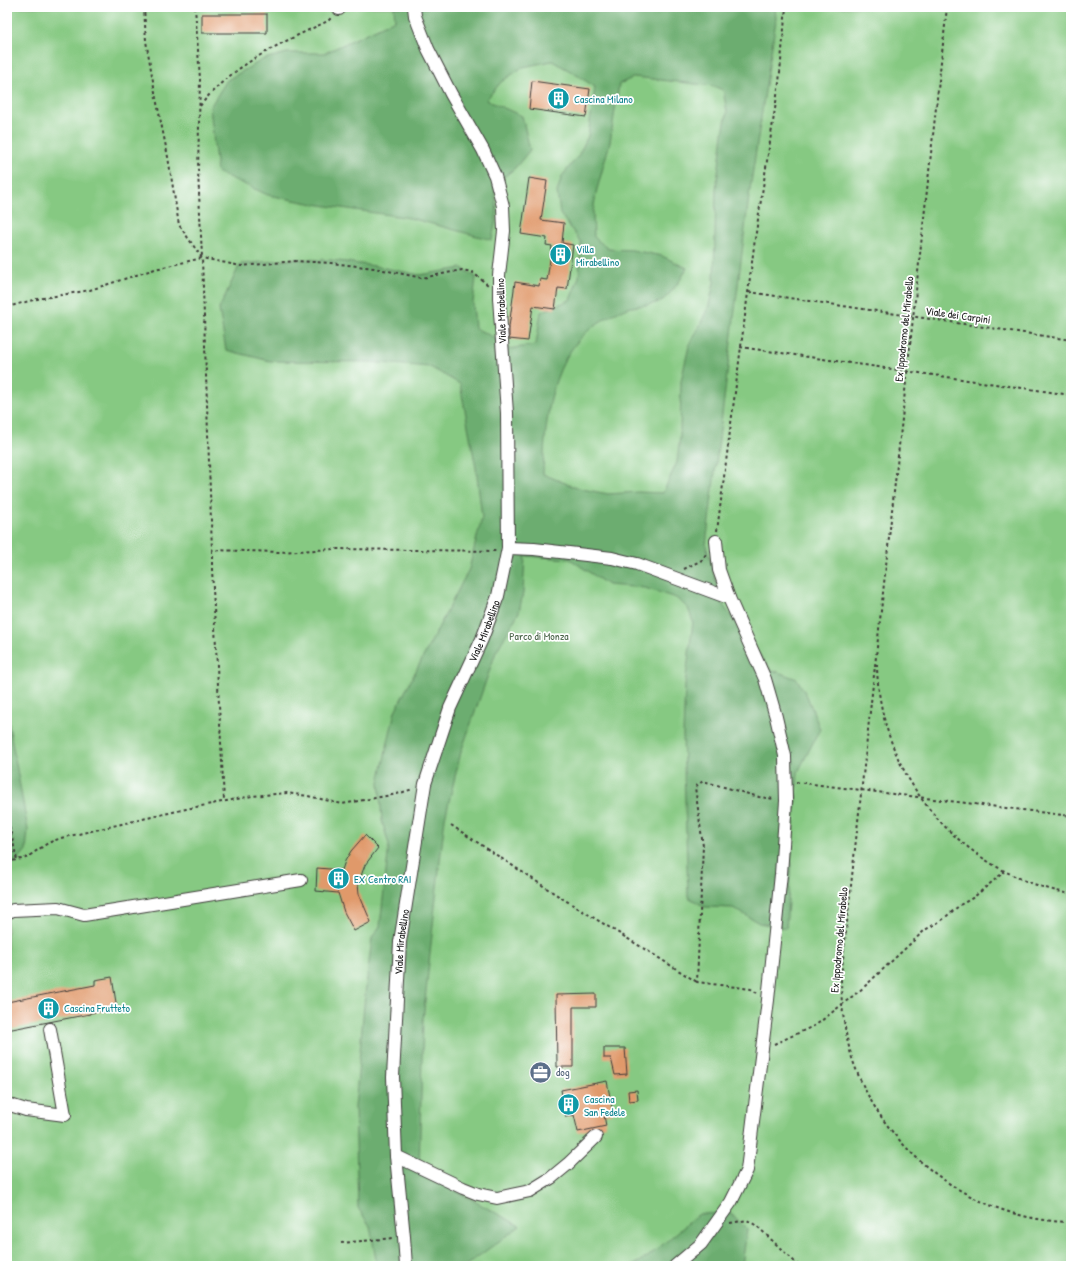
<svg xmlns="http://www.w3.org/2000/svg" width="1078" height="1273" viewBox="0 0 1078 1273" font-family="'Patrick Hand',sans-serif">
<rect width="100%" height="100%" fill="#fff"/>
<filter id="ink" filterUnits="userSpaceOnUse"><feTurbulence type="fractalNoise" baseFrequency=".025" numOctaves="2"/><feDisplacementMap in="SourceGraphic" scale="8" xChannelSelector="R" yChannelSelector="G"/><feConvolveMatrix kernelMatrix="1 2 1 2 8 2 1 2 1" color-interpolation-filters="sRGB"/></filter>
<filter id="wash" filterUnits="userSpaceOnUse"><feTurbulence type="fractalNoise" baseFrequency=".012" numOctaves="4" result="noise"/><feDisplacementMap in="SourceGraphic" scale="16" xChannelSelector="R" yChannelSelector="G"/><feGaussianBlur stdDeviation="0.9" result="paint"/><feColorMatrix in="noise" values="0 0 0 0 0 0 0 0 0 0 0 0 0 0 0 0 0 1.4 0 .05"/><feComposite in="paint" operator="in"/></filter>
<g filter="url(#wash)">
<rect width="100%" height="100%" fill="#f9ecdc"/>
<path fill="#86c982" stroke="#51724f" d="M7,7H1071V1266H7Z"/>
<path fill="#6cad70" stroke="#446446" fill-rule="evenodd" d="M394,7H775L776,20L749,196L706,545L722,604L770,669L797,679L807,696L820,729L798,772L786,928L759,923L733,908L705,907L688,897L683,735L685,685L693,622L688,608L676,598L645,588L608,585L570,559L525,556L523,593L519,612L496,652L461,752L445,818L437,887L423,1020L419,1171L520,1226L465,1266H377L370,1226L358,1208L355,1108L365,994L372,938L380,926L389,845L382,821L379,782L395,711L469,569L482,517L476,468L460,384L430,367L368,362L270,361L226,350L219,309L240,264L296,259L331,260L375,266L420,275L462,268L476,277L473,303L475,328L493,337L508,349L536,345L541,312L570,300L579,277L581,242L560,214L557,192L562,176L578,156L588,136L595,87L572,72L552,61L523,67L501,82L486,100L522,116L530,150L515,168L494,185L497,213L492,240L410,218L314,204L268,195L217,172L210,107L227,80L264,59L287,53H325L395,20ZM635,77L713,86L723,90L727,112L723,134L716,189L714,283L709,305L701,323L689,346L681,381L680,436L677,462L663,493L639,492L608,494L577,488L543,474C546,404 552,335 628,308C638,305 651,306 661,301C671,295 682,278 687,268L662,256L632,250L608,249L594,237L593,212L596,193L610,142L619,84Z
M7,714L28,830L26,850L17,861H7Z
M730,1213L747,1229L742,1266H632L649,1256L699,1214Z"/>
<g id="blocks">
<path fill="#e0996b" d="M202,14H267V33H202Z
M532,81L590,89L586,117L529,109Z
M529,178L547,181L541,220L564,223L562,243L573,245L567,289L558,288L555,309L533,306L528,341L509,339V327L515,282L539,286L540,279L547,280L552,246L546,245L547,238L521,234Z
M365,835L378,848L365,865L358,884L359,894L371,922L354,931L344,912L338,893L316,891L317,868L342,870L345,861L351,851Z
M112,977L117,1009L90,1013V1014L7,1030V1002L95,985V980Z
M596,994V1007H573V1067H557L556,995Z
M604,1048H625L627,1074L615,1075L611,1058H604Z
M607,1081L613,1113L604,1115L606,1126L578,1132L574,1115L566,1117L561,1090Z
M637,1090L638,1100L629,1101L628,1091Z"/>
</g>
</g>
<g filter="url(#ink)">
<use href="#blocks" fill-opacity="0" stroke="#3d3b39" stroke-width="1"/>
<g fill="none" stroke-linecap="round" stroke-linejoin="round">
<defs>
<g id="minor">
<path d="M339,7V9"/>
<path d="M508,548L534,549L612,558L637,564L729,598"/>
<path d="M7,913L13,910L58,908L84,915L301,880"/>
<path d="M7,1104L26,1110L65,1115L50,1029"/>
<path d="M396,1156L463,1188L478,1194L497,1198L530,1191L551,1178L568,1164L596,1137"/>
<path id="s1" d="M406,1266L404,1237L396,1156L393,1077L400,942L425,784L450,708L482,639L498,596L508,548L507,413L499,298V275L504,231L503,206L495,176L483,150L451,94L428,49L415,16L414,7"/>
<path d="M675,1266L701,1244L731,1202L747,1170L768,1000L781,874L786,801L785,756L776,717L765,679L729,598L719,570L716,541"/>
</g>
</defs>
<use href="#minor" stroke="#3d3b39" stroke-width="14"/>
<path stroke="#3d3b39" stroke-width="2" stroke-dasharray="3 3" stroke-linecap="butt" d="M144,7L146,41L156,98L168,157L179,225L202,258L241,266L296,261L331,263L374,268L422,278L462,270L472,272L488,285
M195,7L200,79L198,171L202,257
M947,7L841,977C841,1004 844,1031 852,1058C882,1150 973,1221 1071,1222
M200,106C231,65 283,42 328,21L331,18
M749,292L1071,340
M7,307L37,299L90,290L155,269L202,258L212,550L280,552L333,549L497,551
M740,347L1071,395
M717,531L755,239L779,83L786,7
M212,550V569L224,801
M684,569L702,560L706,554
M877,664C878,776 961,874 1071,894
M796,782L1071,816
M7,815L17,860
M451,825L560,897L651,953L697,982
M7,862L26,858L48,843L61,838L186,809L252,796L287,793L308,796L342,804L397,794L413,789
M757,993L751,989L697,982L703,846L695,787L703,781L759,797L775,799
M774,1044L816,1025L863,988L925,930L942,920L960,905L974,897L1004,872
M730,1223L747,1220L757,1226L799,1266
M341,1243L393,1238"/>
<use href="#minor" stroke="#fff" stroke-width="12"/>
</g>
</g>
<defs>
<symbol id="building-disc" viewBox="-11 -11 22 22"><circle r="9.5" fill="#0f9aa8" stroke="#fff"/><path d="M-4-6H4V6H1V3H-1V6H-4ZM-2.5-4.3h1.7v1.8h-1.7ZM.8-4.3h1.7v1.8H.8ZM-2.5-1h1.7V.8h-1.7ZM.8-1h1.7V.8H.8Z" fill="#fff"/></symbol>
<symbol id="office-disc" viewBox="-11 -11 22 22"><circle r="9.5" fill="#5c6f8a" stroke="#fff"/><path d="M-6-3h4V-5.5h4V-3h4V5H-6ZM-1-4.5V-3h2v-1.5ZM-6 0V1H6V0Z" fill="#fff"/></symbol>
</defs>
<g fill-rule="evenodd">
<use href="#building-disc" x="546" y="86" width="25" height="25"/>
<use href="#building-disc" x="548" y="242" width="25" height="25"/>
<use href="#building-disc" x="326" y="866" width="25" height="25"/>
<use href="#building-disc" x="36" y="996" width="25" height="25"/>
<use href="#office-disc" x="528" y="1060" width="25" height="25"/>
<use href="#building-disc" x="556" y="1092" width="25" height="25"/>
</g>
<g text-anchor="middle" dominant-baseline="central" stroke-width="3.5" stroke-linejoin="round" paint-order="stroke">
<g font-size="11" fill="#0d838f" stroke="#fff" text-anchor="start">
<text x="574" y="99">Cascina Milano</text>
<text x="576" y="249">Villa<tspan x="576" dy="13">Mirabellino</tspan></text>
<text x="354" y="879">EX Centro RAI</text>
<text x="64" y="1008">Cascina Frutteto</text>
<text x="584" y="1099">Cascina<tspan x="584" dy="13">San Fedele</tspan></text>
</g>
<g font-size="11" fill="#1c1c1c" stroke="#fff">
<text transform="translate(501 311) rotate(-92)">Viale Mirabellino</text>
<text transform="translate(958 315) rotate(8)">Viale dei Carpini</text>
<text transform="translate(904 329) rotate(-84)">Ex Ippodromo del Mirabello</text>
<text stroke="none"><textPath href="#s1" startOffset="649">Viale Mirabellino</textPath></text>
<text transform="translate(839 940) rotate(-85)">Ex Ippodromo del Mirabello</text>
<text stroke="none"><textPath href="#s1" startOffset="325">Viale Mirabellino</textPath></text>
</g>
<g font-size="11" fill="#466145" stroke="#fff">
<text x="539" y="636">Parco di Monza</text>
</g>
<g font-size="11" fill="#4e5e75" stroke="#fff" text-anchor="start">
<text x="556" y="1072">dog</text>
</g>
</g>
<rect width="1078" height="1273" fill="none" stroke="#fff" stroke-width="24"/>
</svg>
